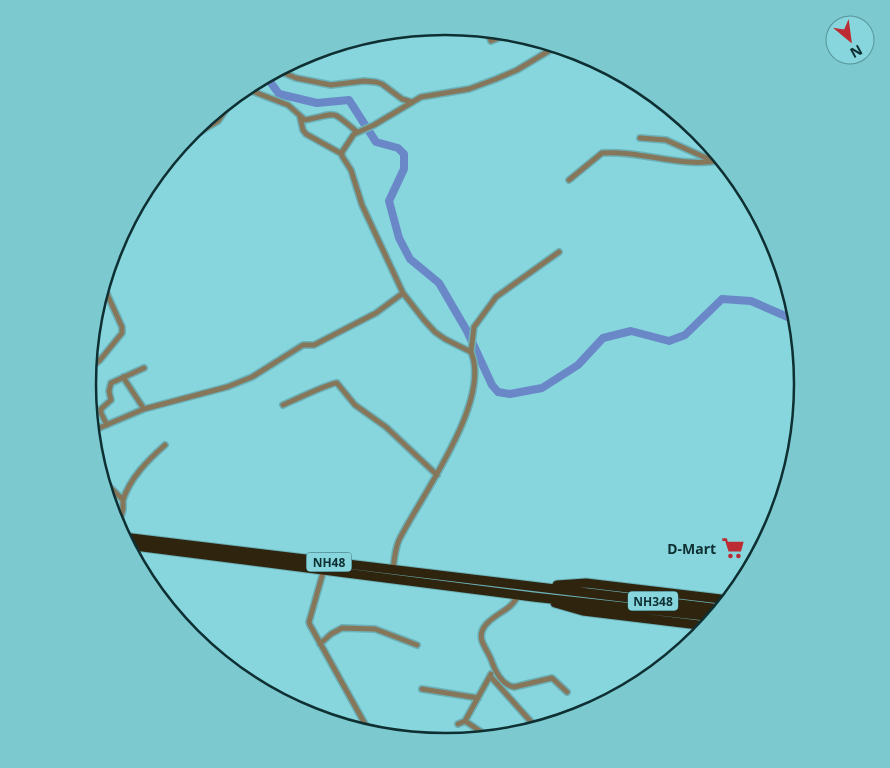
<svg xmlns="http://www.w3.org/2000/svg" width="890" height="768" viewBox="0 0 890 768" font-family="'Noto Sans',sans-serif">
<rect width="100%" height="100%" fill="#87d6de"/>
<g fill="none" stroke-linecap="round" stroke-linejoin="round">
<path stroke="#6a88c7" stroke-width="8" d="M266,76L279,94L317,103L349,100L376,142L398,148L404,154V169L389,201L399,238L410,259L439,283L467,331L492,385L498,392L510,394L542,388L578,365L603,338L631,331L669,341L685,335L722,299L751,301L797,321"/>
<defs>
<path id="street" d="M486,30L491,41L511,33
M277,70L296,78L331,85L364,81L376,82L382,84L402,99L412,102
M249,90L272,73
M300,117L303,130L306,134L342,154
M640,138L666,140L713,161
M184,141L218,121L234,98L249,90L288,105L305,120C339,114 329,108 357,132
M569,180L602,153C642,150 682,169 722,160
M471,352L474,327L496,297L559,252
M89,369L100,360L122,333V327L103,285
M123,377L144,409
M88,389L91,387
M283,405C292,401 332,382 337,383L355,405L386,427L437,475
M107,425L101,413V409L111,400L109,391L111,383L144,368
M92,431L144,409L227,387L252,377L303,345H314L376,313L403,293
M103,480L123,500V509L118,528
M123,500C130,478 148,460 165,445
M324,569L309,622L310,625L370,733
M393,570C394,560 395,549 399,540C421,496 492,401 471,352L445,339L435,332L424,320L403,293L362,205L351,170L342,156V152L354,134L374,125L421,97L469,89L496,79L517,70L557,46
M519,595C516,599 513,604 509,607C499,615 477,624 482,641C485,649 490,655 492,662C496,673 502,685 514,687L552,678L567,692
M320,644L331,634L342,628L375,629L417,645
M490,676L533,724V729
M422,689L478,698
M465,721L489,737
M458,724L465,721L491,674"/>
<path id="highway" d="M123,537L721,609
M127,545L533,597L714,617
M557,585L586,583L729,600
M555,603L583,611L707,626"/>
</defs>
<use href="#street" stroke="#6cb1b8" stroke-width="8"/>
<use href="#highway" stroke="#6cb1b8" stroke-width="11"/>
<use href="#street" stroke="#86775b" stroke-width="5"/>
<use href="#highway" stroke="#2f240d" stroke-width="9"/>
</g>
<defs>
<symbol id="supermarket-bare" viewBox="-9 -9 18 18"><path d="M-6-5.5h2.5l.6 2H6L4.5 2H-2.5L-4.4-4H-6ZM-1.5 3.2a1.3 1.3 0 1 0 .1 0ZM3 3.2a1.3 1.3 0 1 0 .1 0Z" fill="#bc2c32" stroke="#87d6de" stroke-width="2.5" paint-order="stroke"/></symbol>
</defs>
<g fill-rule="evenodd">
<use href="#supermarket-bare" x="717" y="532" width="32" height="32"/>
</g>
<g text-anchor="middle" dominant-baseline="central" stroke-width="4" stroke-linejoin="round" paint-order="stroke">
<g fill="#87d6de" stroke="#326266" stroke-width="1">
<rect x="306.5" y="552.5" width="45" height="19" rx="4"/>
<rect x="628" y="591.5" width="50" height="19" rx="4"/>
</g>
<g font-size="12" font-weight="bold" fill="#0e3033">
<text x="329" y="562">NH48</text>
<text x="653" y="601">NH348</text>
</g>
<g font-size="14" font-weight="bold" fill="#0e3033" stroke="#87d6de" text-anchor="end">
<text x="716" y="548">D-Mart</text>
</g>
</g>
<path d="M0 0H890V768H0ZM96 384a349 349 0 1 1 698 0a349 349 0 1 1-698 0Z" fill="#7dc9d0" fill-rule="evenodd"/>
<path fill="none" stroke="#0e3033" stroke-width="2.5" d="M96 384a349 349 0 1 1 698 0a349 349 0 1 1-698 0Z"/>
<g transform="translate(850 40) rotate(151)"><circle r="24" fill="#87d6de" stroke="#57949a"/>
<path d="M0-4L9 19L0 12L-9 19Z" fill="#bc2c32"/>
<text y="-8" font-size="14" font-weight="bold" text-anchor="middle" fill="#0e3033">N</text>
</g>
</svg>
